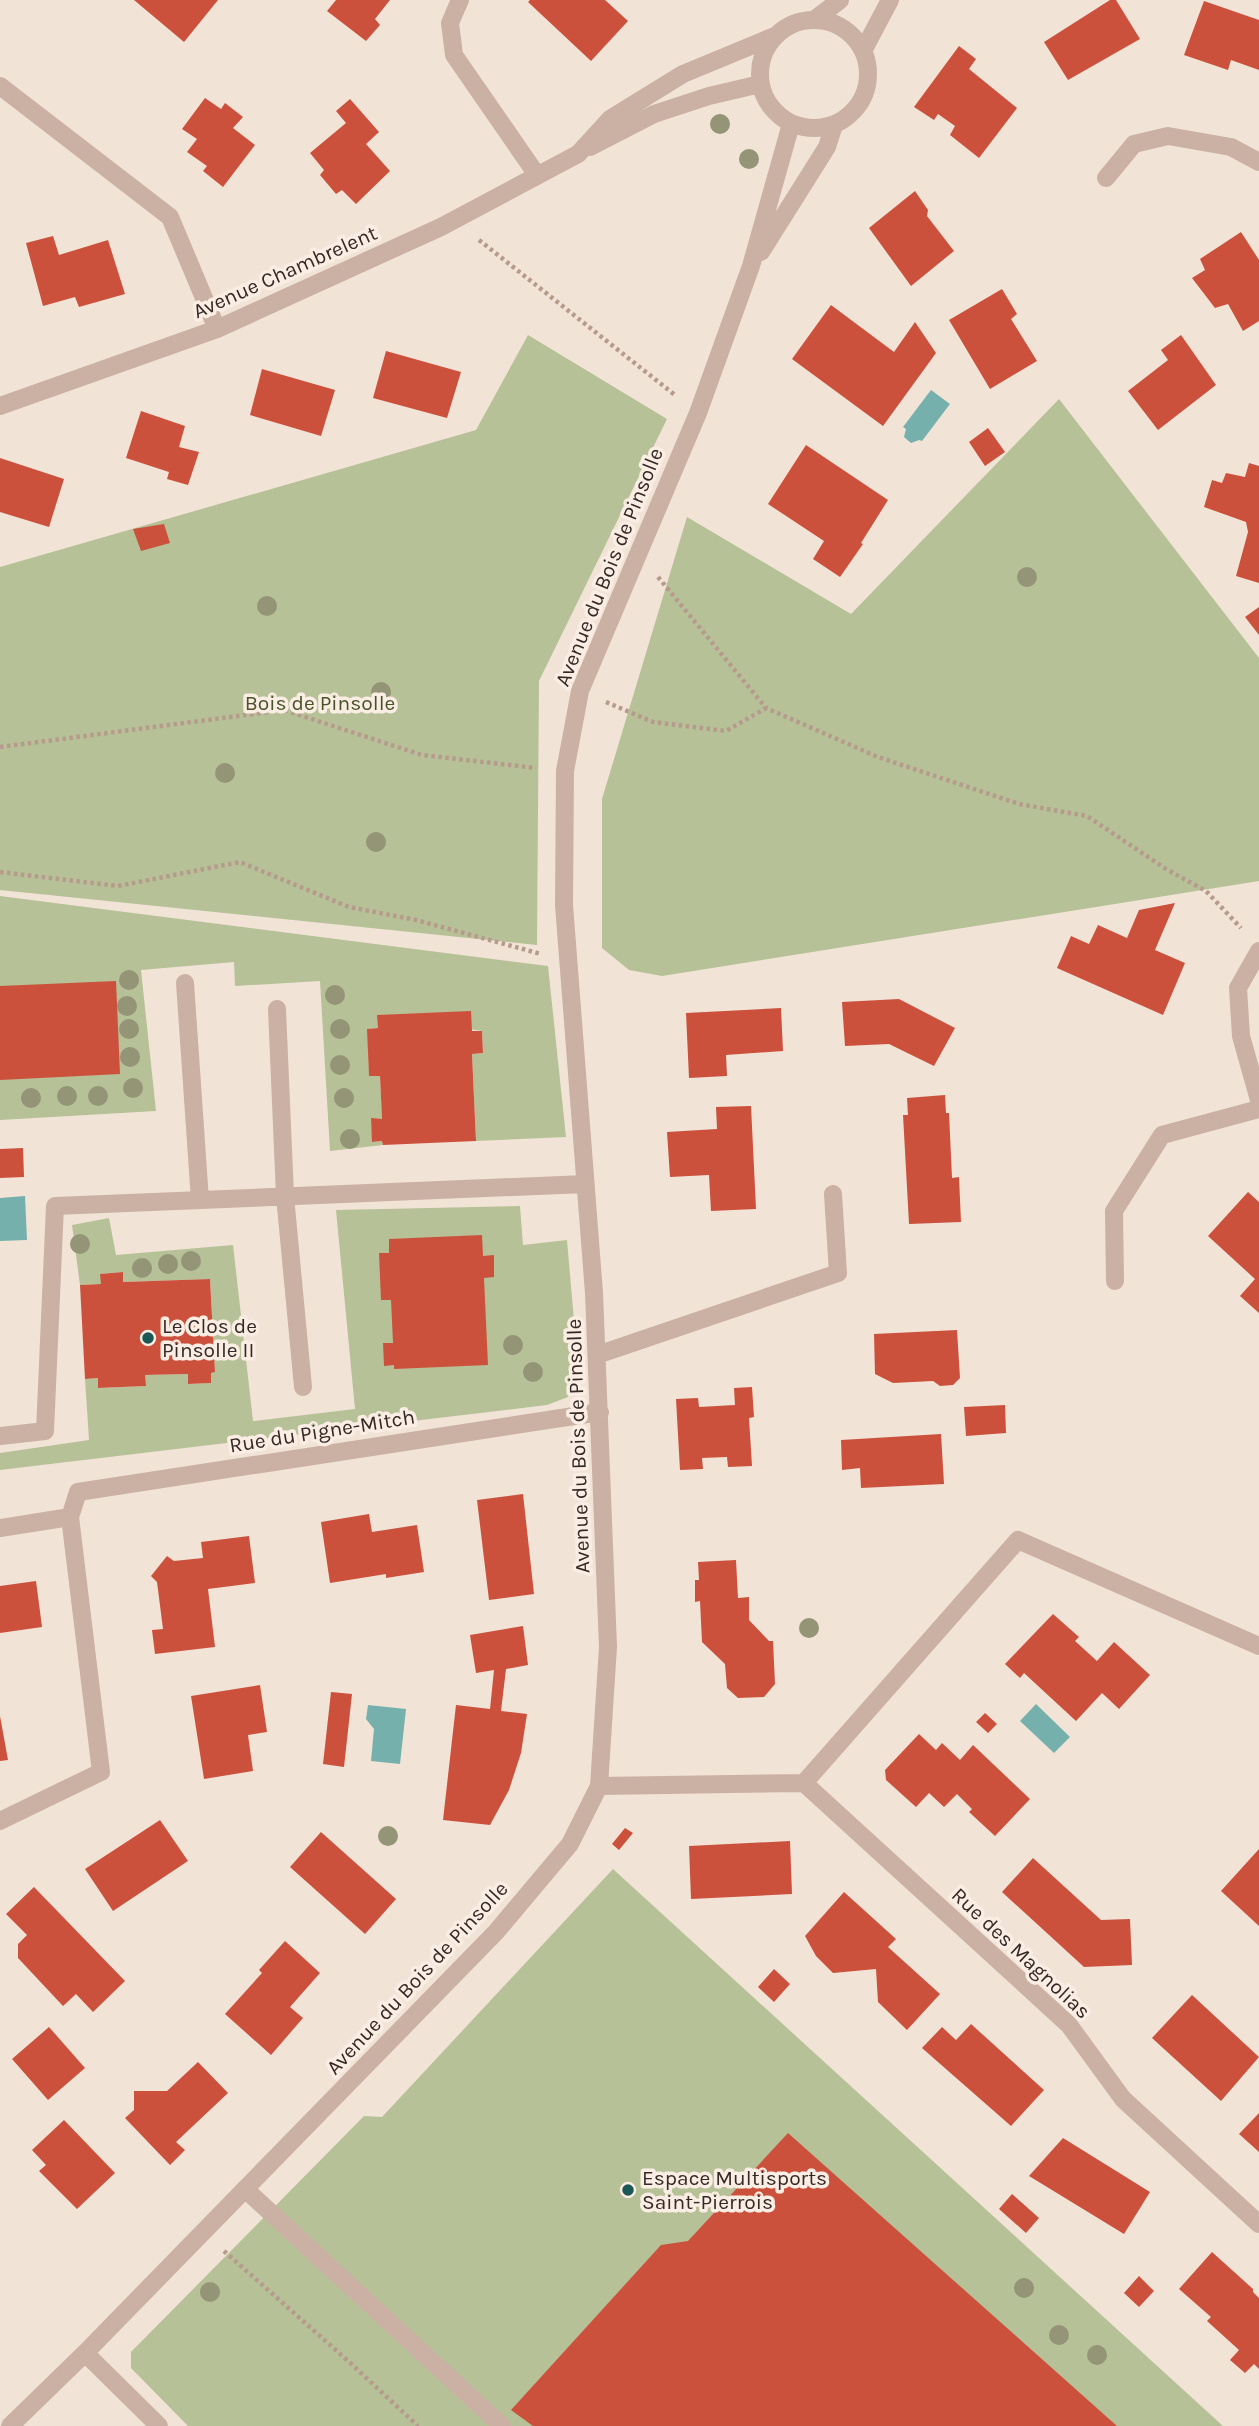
<svg xmlns="http://www.w3.org/2000/svg" width="1259" height="2426" viewBox="0 0 1259 2426" font-family="Karla,sans-serif">
<rect width="100%" height="100%" fill="#f2e3d7"/>
<path fill="#b7c197" d="M528,335L667,419L539,681L537,945L0,890V567L476,430Z
M1059,399L1259,658V881L662,976L629,970L602,948V799L687,517L851,614Z
M0,896L548,966L566,1137L476,1141L472,1054L483,1053L482,1031L378,1015V1028L368,1029L369,1076H380L382,1119H371L373,1142L382,1141L383,1145L330,1151L320,981L235,986L234,962L141,970L156,1111L0,1120Z
M520,1206L523,1245L567,1240L579,1378L568,1397L547,1405L0,1470V1453L89,1440L85,1379L98,1378L99,1388L145,1386V1375L188,1374L189,1384L211,1383V1373L215,1372L210,1279L123,1282L122,1272L101,1274V1284L80,1285L72,1225L109,1218L116,1255L233,1245L253,1421L355,1409L336,1210Z
M613,1869L1223,2426H188L131,2368V2352L364,2116L382,2117Z"/>
<path fill="#75b0ac" d="M931,390L950,404L922,441L919,440L911,443L904,437L906,429L903,427Z
M25,1196L27,1240L0,1241V1198Z
M1036,1704L1070,1737L1054,1753L1020,1721Z
M368,1705L406,1709L400,1764L371,1761L374,1729L366,1719Z"/>
<path fill="#cb513d" d="M134,0H218L184,42Z
M336,0H390L375,19L380,25L366,41L327,11Z
M530,0H605L628,21L591,61L528,2Z
M1110,0H1116L1140,39L1068,80L1044,42Z
M1204,1L1259,20V70L1231,60L1228,70L1184,55Z
M959,46L976,59L969,69L1017,108L979,158L950,135L955,126L938,114L934,120L914,107Z
M205,98L221,109L225,103L243,117L233,128L255,145L223,187L203,171L207,166L187,152L197,139L182,129Z
M350,99L379,132L366,144L390,171L356,204L342,190L336,194L320,175L324,170L310,153L346,123L336,111Z
M915,191L928,210L927,216L954,251L911,286L869,228Z
M1241,232L1259,260V321L1243,331L1228,304L1215,308L1192,278L1205,270L1200,259Z
M53,236L59,255L108,240L125,294L79,307L75,297L43,306L26,243Z
M1002,289L1017,314L1011,319L1037,361L990,389L949,320Z
M831,305L894,352L915,322L936,353L883,426L792,359Z
M1181,335L1216,385L1158,430L1128,391L1168,360L1161,350Z
M386,351L461,372L447,418L373,398Z
M262,369L335,390L321,436L250,415Z
M141,411L185,426L179,447L199,452L188,485L167,479L169,472L126,458Z
M988,428L1005,452L985,466L969,442Z
M806,445L888,500L861,543L863,544L840,577L813,559L824,541L768,504Z
M0,458L64,479L49,527L0,512Z
M1249,463L1259,466V583L1236,576L1248,532L1246,522L1204,507L1212,480L1222,483L1226,473L1245,477Z
M164,524L170,543L141,551L133,529Z
M1259,607V635L1245,617Z
M1175,903L1155,950L1185,963L1163,1015L1057,968L1071,936L1089,944L1098,925L1127,938L1139,910Z
M116,981L120,1074L0,1080V986Z
M899,999L955,1028L934,1066L889,1044L845,1046L842,1002Z
M781,1008L783,1051L726,1055L727,1076L689,1078L686,1013Z
M471,1011L472,1031H482L483,1053L472,1054L476,1141L383,1145L382,1141L372,1142L371,1118L382,1119L380,1076H369L367,1029L378,1028L377,1015Z
M945,1095L946,1113H949L952,1178L959,1177L961,1222L909,1224L903,1115H908L907,1098Z
M751,1106L756,1209L711,1211L709,1175L670,1177L667,1132L717,1129L716,1107Z
M23,1148L24,1177L0,1178V1149Z
M1248,1192L1259,1202V1313L1240,1296L1255,1279L1208,1236Z
M482,1235L483,1256L494,1255V1277L484,1278L488,1365L394,1369V1365L384,1366L383,1343H393L391,1300H381L379,1253H389V1239Z
M123,1272V1282L210,1279L215,1372L211,1373V1383L188,1384V1374L145,1375L146,1386L98,1388V1378L85,1379L80,1285L101,1284L100,1274Z
M957,1330L960,1378L953,1385L940,1386L933,1381L893,1383L875,1374L874,1334Z
M752,1387L754,1417L749,1418L752,1466L728,1467L727,1457L702,1458L703,1469L680,1470L676,1399L698,1398L699,1407L735,1405L734,1388Z
M1005,1405L1006,1433L966,1436L964,1407Z
M941,1434L944,1484L861,1488L860,1468L842,1470L841,1440Z
M523,1494L534,1594L489,1600L477,1500Z
M369,1514L372,1532L417,1525L424,1572L386,1578V1574L330,1583L321,1522Z
M249,1536L255,1583L208,1589L215,1647L155,1654L152,1630L163,1629L157,1582L151,1576L167,1556L174,1561L203,1558L201,1542Z
M736,1560L738,1598L749,1597V1620L769,1641H773L775,1684L764,1697L738,1698L727,1688L725,1664L702,1642L700,1601L695,1602V1580H699L698,1562Z
M36,1581L42,1627L0,1633V1586Z
M1053,1614L1079,1637L1075,1641L1097,1661L1114,1642L1150,1675L1119,1709L1102,1693L1076,1721L1024,1673L1020,1678L1005,1664Z
M523,1626L528,1665L506,1669L501,1711L527,1714L521,1753L509,1790L490,1825L443,1820L456,1705L490,1709L494,1670L476,1673L470,1635Z
M260,1685L267,1732L248,1735L253,1771L204,1779L191,1696Z
M331,1692L352,1694L344,1767L323,1764Z
M985,1713L997,1724L988,1733L976,1722Z
M0,1716L8,1760L0,1761Z
M919,1734L936,1750L942,1743L960,1760L973,1745L1030,1799L995,1836L969,1812L972,1809L957,1794L944,1807L929,1793L916,1807L886,1780L885,1770Z
M160,1820L188,1861L113,1911L85,1869Z
M625,1828L633,1833L619,1850L612,1844Z
M321,1832L396,1899L365,1934L290,1867Z
M790,1841L792,1894L691,1899L689,1846Z
M1259,1849V1926L1221,1891Z
M1033,1858L1101,1920L1130,1919L1132,1965L1084,1967L1002,1892Z
M34,1887L125,1981L93,2012L76,1994L63,2006L18,1958V1944L27,1935L6,1914Z
M844,1892L896,1939L888,1947L940,1994L907,2030L878,2002L876,1969L833,1973L816,1956L805,1936Z
M285,1941L320,1973L290,2007L303,2018L271,2055L225,2014L262,1973L259,1970Z
M774,1969L790,1984L774,2002L758,1987Z
M1192,1995L1259,2057L1221,2101L1152,2038Z
M971,2024L1044,2090L1011,2126L922,2048L942,2027L956,2040Z
M49,2027L85,2068L48,2100L12,2059Z
M198,2062L228,2093L176,2142L185,2150L170,2165L125,2118L134,2110V2091H167Z
M1259,2113V2152L1239,2134Z
M64,2120L115,2173L77,2209L39,2171L46,2165L32,2150Z
M788,2133L1117,2426H533L511,2410L661,2245L688,2241Z
M1063,2138L1150,2192L1124,2234L1029,2176Z
M1012,2194L1039,2218L1026,2233L999,2209Z
M1212,2252L1253,2289V2292L1259,2298V2369L1254,2364L1245,2373L1230,2360L1239,2350L1207,2321L1211,2317L1179,2289Z
M1139,2276L1154,2291L1139,2307L1124,2293Z"/>
<g fill="none" stroke-linecap="round" stroke-linejoin="round">
<path stroke="#b69b8d" stroke-width="4.5" stroke-dasharray="3.5 3.5" stroke-linecap="butt" d="M479,240L675,395
M658,577L766,708L878,757L1019,804L1087,816L1166,869L1206,891L1241,928
M606,702L653,722L726,731L766,708
M0,747L284,710L422,755L536,768
M0,872L118,886L240,862L349,907L416,920L541,954
M224,2251L347,2360L418,2426"/>
<path stroke="#cab1a3" stroke-width="18" d="M245,2189L502,2426"/>
<path stroke="#cab1a3" stroke-width="18" d="M460,0L450,23L454,55L537,175
M814,20L840,0
M760 74a54 54 0 1 1 108 0a54 54 0 1 1-108 0Z
M863,51L890,0
M0,86L170,217L217,329
M590,147L654,114L709,96L760,84
M578,154L610,119L683,74L777,35
M1106,178L1134,144L1168,136L1231,147L1259,162
M761,252L827,147L834,125
M1259,951L1238,988L1241,1036L1259,1100
M185,983L200,1200
M277,1009L285,1196L303,1387
M1115,1281L1114,1211L1162,1135L1259,1109
M597,1355L838,1273L833,1194
M0,1436L45,1431L55,1206L585,1184
M0,1528L70,1517L78,1492L600,1412
M804,1783L1069,2025L1123,2099L1259,2224
M599,1786L804,1783L1018,1540L1259,1646
M0,1821L101,1772L70,1517
M85,2353L159,2426
M10,2426L85,2353L496,1932L570,1844L599,1786L608,1647L594,1293L564,905L565,771L580,691L698,413L751,266L791,124"/>
<path stroke="#cab1a3" stroke-width="18" d="M0,406L217,329L441,227L578,154"/>
</g>
<g fill="#949477">
<circle cx="720" cy="124" r="10"/>
<circle cx="749" cy="159" r="10"/>
<circle cx="1027" cy="577" r="10"/>
<circle cx="267" cy="606" r="10"/>
<circle cx="381" cy="692" r="10"/>
<circle cx="225" cy="773" r="10"/>
<circle cx="376" cy="842" r="10"/>
<circle cx="129" cy="980" r="10"/>
<circle cx="335" cy="995" r="10"/>
<circle cx="127" cy="1006" r="10"/>
<circle cx="129" cy="1029" r="10"/>
<circle cx="340" cy="1029" r="10"/>
<circle cx="130" cy="1057" r="10"/>
<circle cx="340" cy="1065" r="10"/>
<circle cx="133" cy="1088" r="10"/>
<circle cx="67" cy="1096" r="10"/>
<circle cx="98" cy="1096" r="10"/>
<circle cx="31" cy="1098" r="10"/>
<circle cx="344" cy="1098" r="10"/>
<circle cx="350" cy="1139" r="10"/>
<circle cx="80" cy="1244" r="10"/>
<circle cx="191" cy="1261" r="10"/>
<circle cx="168" cy="1264" r="10"/>
<circle cx="142" cy="1268" r="10"/>
<circle cx="513" cy="1345" r="10"/>
<circle cx="533" cy="1372" r="10"/>
<circle cx="809" cy="1628" r="10"/>
<circle cx="388" cy="1836" r="10"/>
<circle cx="1024" cy="2288" r="10"/>
<circle cx="210" cy="2292" r="10"/>
<circle cx="1059" cy="2335" r="10"/>
<circle cx="1097" cy="2355" r="10"/>
</g>
<g fill="#1a5755" stroke="#faede4" stroke-width="2.5">
<circle cx="148" cy="1338" r="7"/>
<circle cx="628" cy="2190" r="7"/>
</g>
<g text-anchor="middle" dominant-baseline="central" stroke-width="7" stroke-linejoin="round" paint-order="stroke">
<g font-size="21" fill="#352925" stroke="#faede4">
<text transform="translate(285 272) rotate(-24)">Avenue Chambrelent</text>
<text transform="translate(609 567) rotate(-68)">Avenue du Bois de Pinsolle</text>
<text transform="translate(322 1431) rotate(-9)">Rue du Pigne-Mitch</text>
<text transform="translate(578 1446) rotate(-92)">Avenue du Bois de Pinsolle</text>
<text transform="translate(1021 1953) rotate(43)">Rue des Magnolias</text>
<text transform="translate(417 1978) rotate(-47)">Avenue du Bois de Pinsolle</text>
</g>
<g font-size="21" fill="#485428" stroke="#faede4">
<text x="320" y="703">Bois de Pinsolle</text>
</g>
<g font-size="21" fill="#352925" stroke="#faede4" text-anchor="start">
<text x="162" y="1326">Le Clos de<tspan x="162" dy="24">Pinsolle II</tspan></text>
<text x="642" y="2178">Espace Multisports<tspan x="642" dy="24">Saint-Pierrois</tspan></text>
</g>
</g>
</svg>
